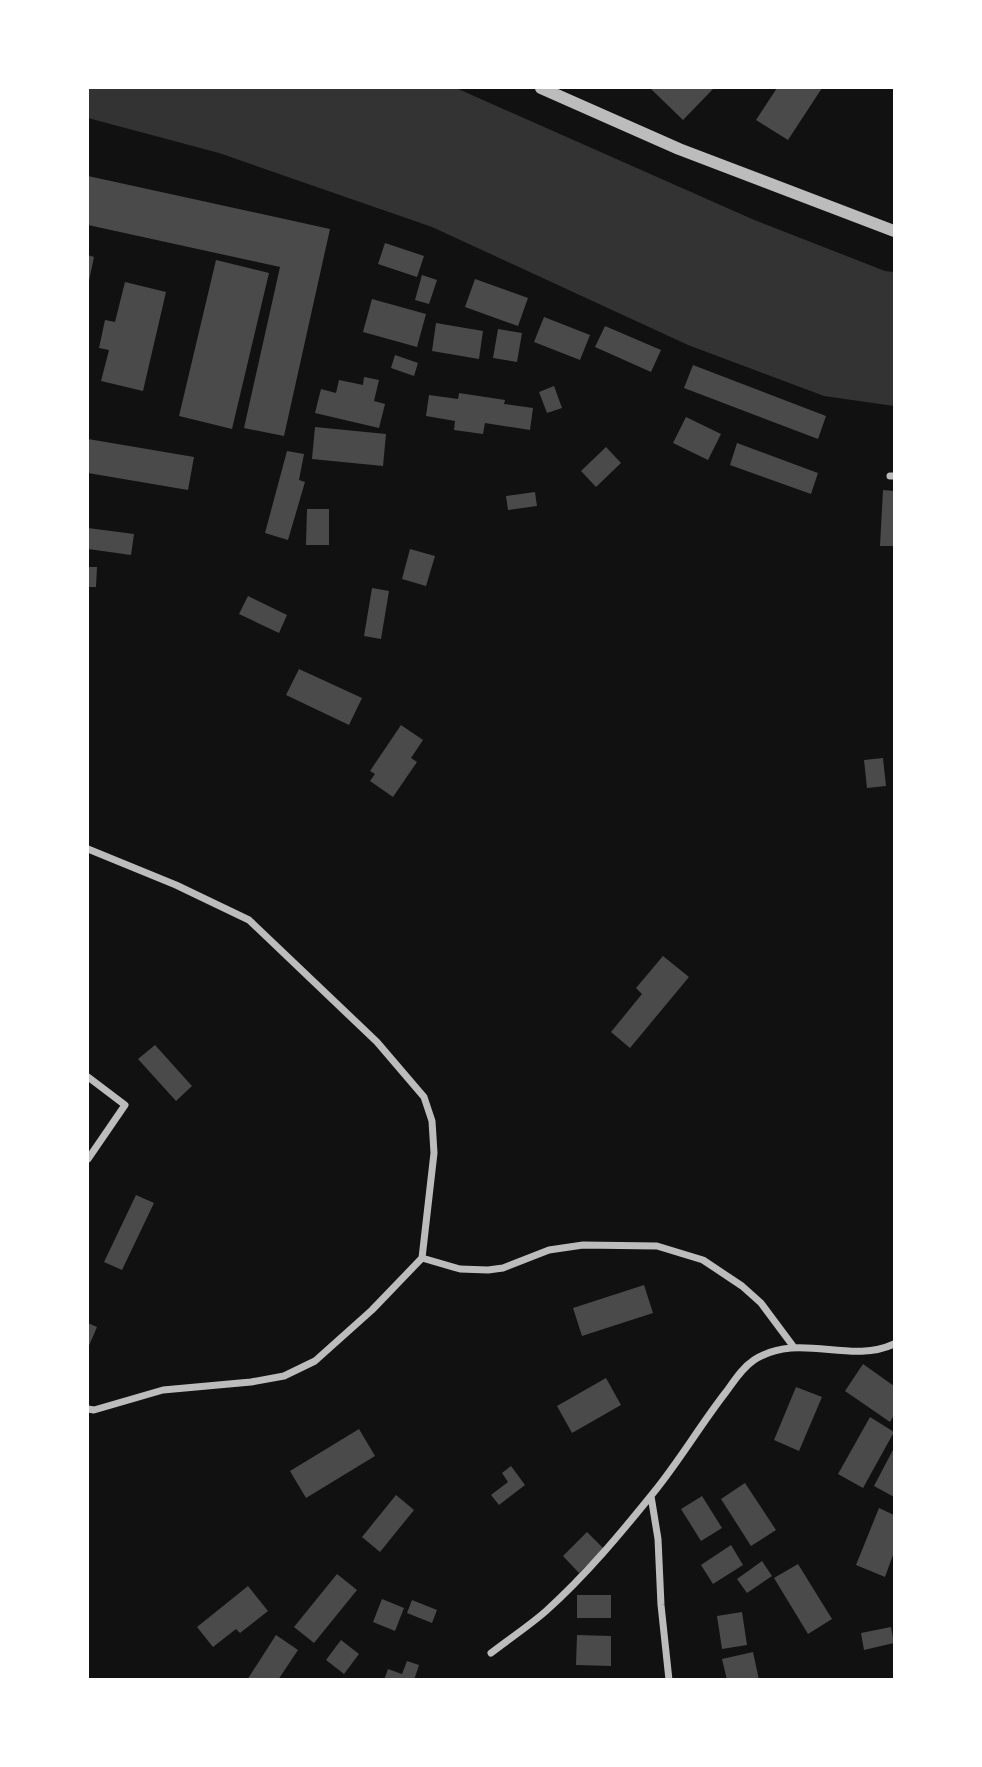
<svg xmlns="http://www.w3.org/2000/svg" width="982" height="1767" viewBox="0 0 982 1767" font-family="Signika,sans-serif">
<rect width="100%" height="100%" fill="#111"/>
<path fill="#333" d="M88,88H456L752,219L885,271L894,272V406L824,396L688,345L432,227L219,153L88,118Z"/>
<path fill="#4a4a4a" d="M650,88H714L683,120Z
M777,88H822L788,140L756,120Z
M88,176L330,229L284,436L244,428L280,267L88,225Z
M385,243L424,256L417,277L378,264Z
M88,255L94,257L89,281H88Z
M216,260L269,273L232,429L179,416Z
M422,275L437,280L429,304L415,300Z
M475,279L528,298L518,326L465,307Z
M125,282L166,292L143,391L101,381L109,350L99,348L105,320L115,322Z
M372,299L426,314L417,347L363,332Z
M544,317L590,335L580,360L534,342Z
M436,323L483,331L479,359L432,351Z
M605,326L661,350L651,372L595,347Z
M498,329L522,333L517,362L493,358Z
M395,355L418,363L414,376L391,368Z
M693,365L826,416L818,439L684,388Z
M364,377L379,380L374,401L385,404L379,428L315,413L321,389L336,393L339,380L363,385Z
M554,386L562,408L547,413L539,392Z
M459,393L505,400L504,404L533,408L530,430L485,423L483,434L454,430L455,421L426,416L429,395L458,399Z
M686,417L721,434L708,460L673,443Z
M315,427L386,434L383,466L312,459Z
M88,439L194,457L188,490L88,473Z
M737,443L818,473L811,494L730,465Z
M606,447L621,463L596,487L581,471Z
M287,451L304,454L299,480L305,482L288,540L265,533Z
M883,490L894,491V546H880Z
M535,492L537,506L508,510L506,496Z
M307,509H329V545H306Z
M88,528L134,534L131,555L88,549Z
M410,549L435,556L426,586L402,579Z
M88,567H97L96,587H88Z
M372,588L389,591L381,639L364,636Z
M248,596L287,615L279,633L239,614Z
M299,669L362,698L349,725L286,695Z
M401,725L423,740L411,758L417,762L393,797L370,781L375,774L370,771Z
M883,758L886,786L867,788L864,760Z
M663,956L689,977L630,1048L611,1032L642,994L636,988Z
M155,1045L192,1086L176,1101L138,1059Z
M136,1195L154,1203L122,1270L104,1262Z
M644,1285L653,1313L582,1336L573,1308Z
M88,1323L97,1327L88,1348Z
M863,1364L894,1386V1415L890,1422L845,1391Z
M606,1378L621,1405L572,1433L557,1406Z
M796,1387L822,1397L799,1451L774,1440Z
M870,1417L894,1432L863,1488L838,1474Z
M359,1429L375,1456L306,1498L290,1471Z
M894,1448V1497L874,1486Z
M511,1466L525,1485L499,1505L491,1495L508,1482L502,1473Z
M745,1483L776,1530L751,1546L721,1499Z
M396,1495L414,1510L380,1552L362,1537Z
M702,1496L722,1528L701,1541L681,1509Z
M879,1508L894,1515V1552L885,1577L856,1565Z
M587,1532L604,1549L579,1573L563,1556Z
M731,1545L743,1565L713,1584L701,1565Z
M762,1561L772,1576L747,1593L737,1579Z
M798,1564L832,1619L808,1634L774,1578Z
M337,1574L357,1590L314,1643L294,1627Z
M248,1586L268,1611L240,1633L236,1629L213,1647L197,1627Z
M577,1595H611V1618H577Z
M382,1599L404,1608L395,1631L373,1622Z
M412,1600L437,1610L432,1623L407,1613Z
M742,1612L747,1645L722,1649L717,1616Z
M891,1627L894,1643L864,1650L861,1633Z
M276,1635L298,1650L278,1680H247Z
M577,1635L611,1636V1666L576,1665Z
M341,1640L359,1654L344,1674L326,1660Z
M753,1652L759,1680H727L722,1659Z
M407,1661L419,1665L414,1680H384L388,1669L402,1674Z"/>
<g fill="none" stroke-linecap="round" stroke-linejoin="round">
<path stroke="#bcbcbc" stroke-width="7" d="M890,476H894
M88,849L176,885L249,920L377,1042L424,1097L432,1121L434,1153L422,1258L372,1310L315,1361L284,1376L251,1382L163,1390L94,1410L88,1409
M88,1077L125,1105L88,1159
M422,1258L460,1269L488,1270L503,1268L549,1250L583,1245L657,1246L703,1260L742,1286L761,1303L793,1346
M651,1496L658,1539L661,1605L669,1680
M491,1653C509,1639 529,1626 546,1611C586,1575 621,1533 654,1492C680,1460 701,1424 726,1392C734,1381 742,1368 754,1360C799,1331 849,1365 894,1344"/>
<path stroke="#bcbcbc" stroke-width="12" d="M541,88L679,149L894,231"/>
</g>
<rect width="982" height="1767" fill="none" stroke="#ffffff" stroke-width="178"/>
</svg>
